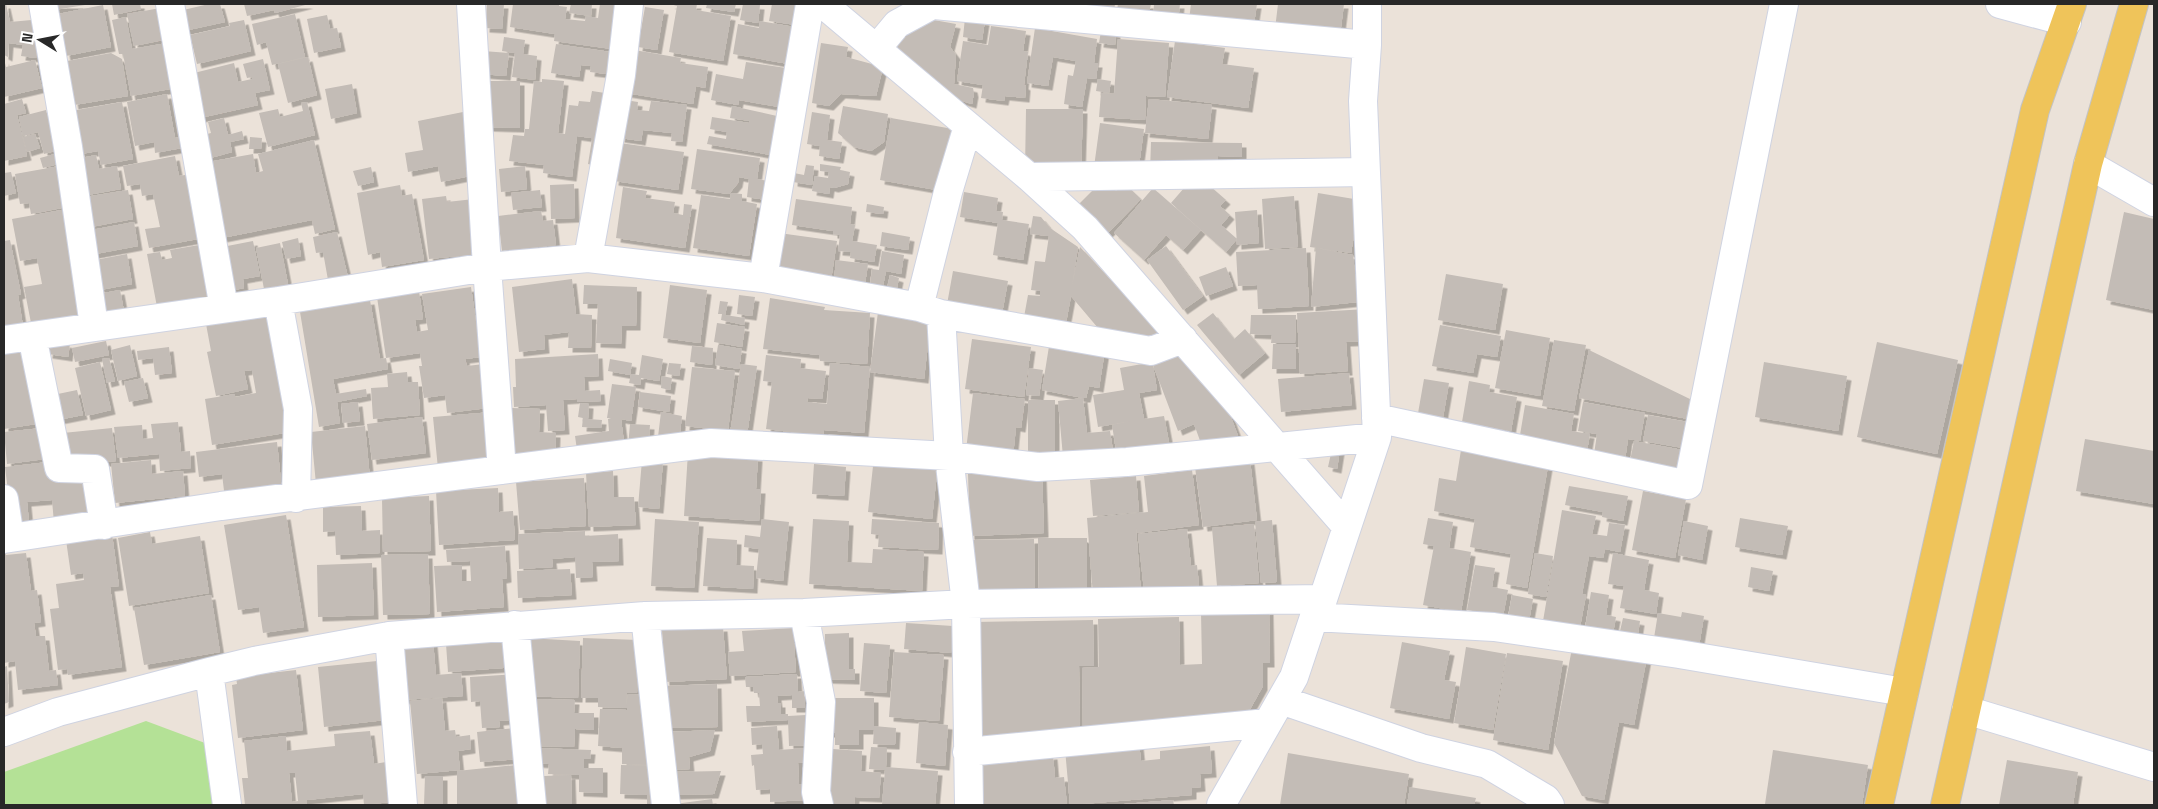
<svg xmlns="http://www.w3.org/2000/svg" width="2158" height="809" viewBox="0 0 2158 809" font-family="'Space Grotesk',sans-serif">
<defs>
<filter id="shadow"><feDropShadow dx="4.5" dy="4.5" stdDeviation="0" flood-color="#0004"/></filter>
</defs>
<rect width="100%" height="100%" fill="#ebe2d9"/>
<path fill="#b4e196" d="M146,721L205,743L213,805H4V772Z"/>
<path fill="#c3bcb6" fill-rule="evenodd" filter="url(#shadow)" d="M4,4H6L10,22L42,19L36,58L21,56L23,45L9,43L8,57L4,55Z
M46,4H85V5L48,11Z
M112,4H140L141,9L114,15Z
M209,4H220L225,22L184,31L179,11Z
M244,4H309L275,13L274,10L247,16Z
M487,4H504L502,29L485,28Z
M513,4L559,5V6L567,7L565,19L585,21L586,16L598,18L600,4L618,5L612,49L554,41L555,34L510,27Z
M571,4H592L591,16L569,13Z
M670,4H697L696,10L731,16L723,61L669,52L677,6Z
M707,4H736L734,12L706,8Z
M743,4L760,5L758,23L740,20Z
M772,4H800L796,25L769,21Z
M1074,4H1115L1114,12L1073,8Z
M1118,4H1151L1148,19L1116,15Z
M1154,4H1180L1178,21L1153,19Z
M1191,4H1257L1253,30L1189,20Z
M1278,4H1344L1340,35L1275,29Z
M103,5L111,47L66,56L58,14Z
M166,7L173,38L134,46L127,14Z
M645,7L664,10L657,50L638,47Z
M295,14L305,57L272,65L266,42L257,45L252,24Z
M327,15L330,29L337,28L341,47L314,53L307,19Z
M126,17L132,49L167,43L176,88L131,96L123,54H119L112,20Z
M917,17L956,24L950,47L956,55L954,84L973,88L974,93L972,104L949,97L896,56L900,25Z
M965,18L985,21L982,40L963,37Z
M244,20L251,51L197,64L190,35L230,26L229,23Z
M760,21L800,28L794,65L733,54L738,24L759,28Z
M991,26L1026,31L1023,51L1028,52L1024,85L1026,86L1025,98L1005,96L1004,101L981,98L983,85L957,81L963,41L988,45Z
M1035,28L1097,39L1094,63H1098L1096,79L1087,78L1082,107L1064,104L1068,75L1073,76L1076,61L1053,57L1048,86L1027,83Z
M1101,31L1116,33L1115,45L1099,43Z
M504,37L525,40L523,54L537,56L535,80L512,77L515,53L502,51Z
M1118,39L1169,43L1165,97L1146,96L1145,120L1099,117L1101,93L1114,94Z
M1175,41L1225,48L1222,64L1254,68L1248,108L1167,97Z
M821,43L848,47L846,57L883,67L876,96L841,94L829,106L812,103Z
M556,44L611,52L607,74L590,72L591,66L581,65L579,77L551,73Z
M634,50L681,58L680,63L708,67L705,88L696,86L693,104L626,93Z
M483,51L509,53L506,76L481,74Z
M111,53L122,59L128,96L74,105L67,61Z
M308,57L317,95L288,103L278,64Z
M4,59L6,67L35,60L42,88L4,97Z
M263,59L270,90L255,93L258,105L200,118L190,74L234,63L238,82L252,79V77L247,78L243,64Z
M746,62L786,68L779,107L739,100L738,105L711,100L716,74L743,79Z
M542,79L564,81L558,133L565,134L569,105L578,106L579,101L590,102L592,91L605,93L598,139L577,136L572,177L543,173L544,165L509,161L513,135L524,136L525,129H529L534,81L542,82Z
M1098,79L1111,81L1109,93L1096,91Z
M488,81H520V128L487,127Z
M352,84L357,113L331,119L325,89Z
M167,94L175,138L180,137L182,148L155,153L154,142L135,146L127,102Z
M22,99L26,113L17,115L27,156L4,161V104Z
M1149,99L1212,105L1208,139L1145,133Z
M625,100L638,102L637,110L649,111L651,101L687,105L682,142L671,141L672,133L643,130L641,141L620,138Z
M122,102L133,159L101,165L98,151L81,154L65,112Z
M307,102L315,135L268,147L259,113L278,109L280,117L303,111L301,103Z
M732,106L777,116L771,155L707,144L709,136L726,139L727,132L710,129L712,117L749,123L750,121L730,118Z
M843,106L888,114L884,142L871,151L854,147L838,133Z
M1026,109H1083L1081,171L1025,170Z
M46,110L51,129L66,148L44,154L38,132L23,136L19,117Z
M463,112L475,175L441,182L438,166L408,172L405,153L423,150L418,121Z
M812,112L830,115L827,140L842,142L839,159L819,156L820,146L807,144Z
M224,118L228,135L242,131L244,139L230,142L232,152L207,159L203,144L209,142L207,134L211,133L208,122Z
M891,118L953,129L942,191L880,180Z
M1100,123L1144,129L1138,173L1094,167Z
M35,134L40,148L27,152L23,137Z
M250,137L262,138L261,149H249Z
M592,139L604,141L600,167L588,164Z
M314,140L335,229L315,234L312,220L222,238L208,162L253,154L256,173L263,171L258,154Z
M1151,142L1242,143V157L1218,156V172H1150Z
M620,143L684,152L678,190L614,181Z
M697,149L760,158L757,179L768,181L765,200L747,197L749,179L739,177L738,183L729,194L691,189Z
M55,154L58,164L43,168L40,158Z
M96,155L99,169L117,166L121,189L82,196L76,159Z
M175,156L179,176L191,174L209,237L149,248L145,229L160,227L153,194L142,196L140,184L127,186L123,166Z
M820,164L841,167L840,170L850,172L848,184L834,188L830,187L829,194L812,191L815,176L828,178L829,172L820,171Z
M65,165L72,206L31,214L29,203L20,204L15,174Z
M806,165L814,166L812,185L793,182L794,173L804,175Z
M525,166L527,189L501,192L499,169Z
M371,167L374,182L358,186L353,171Z
M11,172L16,193L4,196V173Z
M1104,179L1116,191L1124,183L1141,199L1107,234L1078,205Z
M1191,180H1203L1226,200L1220,206L1230,215L1221,225L1237,239L1226,252L1171,203Z
M574,184L575,218L551,219L550,185Z
M400,185L402,196L412,194L424,260L382,267L380,252L368,255L357,193Z
M623,187L647,191L645,198L675,202L673,213L683,215L684,204L692,205L685,248L616,238Z
M1153,188L1201,230L1183,250L1166,235L1144,260L1114,233Z
M128,190L133,219L91,227L85,197Z
M540,190L542,207L513,210L511,193Z
M964,192L998,198L996,211L1003,212L1002,220L1029,224L1023,260L993,255L998,223L960,217Z
M731,193L742,194V201L757,204L749,256L693,248L701,195L730,199Z
M1318,193L1360,200L1351,253L1310,247Z
M446,196L447,202L474,199L479,254L429,259L422,199Z
M1294,196L1298,247L1265,249L1262,199Z
M796,199L852,207L850,224L855,225L852,241L877,245L874,262L850,258L851,252L838,251L840,235L833,234V231L792,225Z
M867,204L884,207L883,214L866,212Z
M67,209L85,313L31,323L24,287L42,284L37,258L20,261L12,219Z
M1257,210L1259,243L1237,245L1235,212Z
M541,211L543,221L553,220L556,245L502,251L498,216Z
M2124,212L2154,219V310L2106,300Z
M1033,216L1041,217L1050,228L1078,247L1072,286L1080,247L1160,333L1150,342L1104,335L1071,296L1066,323L1024,317L1028,295L1040,296V291L1031,290L1035,261L1045,262L1049,236L1030,234Z
M134,222L138,246L90,255L86,231Z
M337,232L348,277L328,280L323,252L316,253L313,237Z
M882,232L910,237L908,250L880,246Z
M779,233L837,241L831,280L773,271Z
M298,238L301,256L286,259L282,242Z
M10,240L21,294L18,295L23,326L4,329V241Z
M253,241L260,276L243,279L244,288L225,292L217,248Z
M280,243L289,289L265,294L256,248Z
M199,245L208,297L157,307L147,254L160,252L162,260L172,258L170,250Z
M1166,246L1203,296L1183,310L1147,260Z
M1306,248L1309,306L1258,309L1257,285L1238,286L1236,252Z
M1316,248L1353,255L1358,302L1311,307Z
M882,251L904,255L901,274L886,271L883,286L870,284L872,269L879,270Z
M127,254L132,284L100,290L95,260Z
M836,260L868,264L865,284L834,280Z
M1226,267L1233,286L1206,296L1199,277Z
M953,271L1008,281L1001,319L946,310Z
M1446,274L1503,284L1495,330L1438,320Z
M890,275L899,278L896,293L886,292Z
M572,279L576,314L592,315L591,348H568L569,332L544,335L545,349L519,352L512,287Z
M584,285L637,287L636,326H622L621,344L596,343L598,304H583Z
M670,285L707,290L700,343L663,338Z
M471,287L481,357L465,359L467,366L484,364L488,408L447,413L445,395L424,398L419,366H422L420,353L386,358L388,369L333,379L336,394L366,389L367,396L337,402L340,423L319,427L300,312L370,300L380,359L386,358L377,297L419,291L423,319L415,320L417,332L428,330L422,294Z
M120,290L124,311L102,315L98,294Z
M739,295L755,297L752,316L737,314Z
M770,298L825,307L824,310L870,313L867,364L820,361L819,355L763,349Z
M720,301L728,302L725,315L745,318L744,325L721,320L722,314H718Z
M1367,309L1369,341L1346,342L1348,371L1300,374L1297,313Z
M878,312L931,318L924,379L870,372Z
M1213,313L1234,339L1245,329L1265,353L1239,375L1197,325Z
M267,314L276,367L280,366L291,432L212,445L205,399L235,394V397L256,393L252,370L244,371L248,389L216,396L207,352L211,351L206,324Z
M1251,315H1296L1295,343H1271L1272,335L1250,334Z
M717,323L745,327L742,347L714,342Z
M1440,325L1501,336L1497,357L1477,354L1473,373L1432,366Z
M1506,330L1550,338L1540,396L1495,388Z
M972,339L1031,347L1024,397L965,389Z
M1050,340L1105,350L1099,388L1089,386L1086,398H1083L1087,433L1110,431L1113,451L1063,457L1058,401L1083,398L1042,390Z
M1554,340L1586,345L1574,411L1542,406Z
M50,341L70,344L68,357L48,354Z
M106,341L109,355L75,362L72,348Z
M1877,342L1958,360L1937,454L1857,437Z
M1273,344H1296V369H1272Z
M130,345L137,376L118,381L111,350Z
M718,345L742,349L739,369L715,365Z
M692,346L713,348L712,365L690,362Z
M169,347L172,373L155,375L153,358L138,360L137,351Z
M26,350L36,424L4,429V353Z
M1589,350L1692,400L1688,419L1579,398Z
M598,354L599,376L584,377L585,391L600,390L601,401L577,402V399L563,400L565,430L548,431L546,405L514,407L513,387H516L515,359Z
M642,355L663,359L659,381L641,378L640,385L629,383L631,374L639,375Z
M766,355L801,359L800,368L826,371L822,399L808,398L807,402L827,404L830,363L870,367L864,433L824,430L823,436L766,429L772,382L763,381Z
M1178,355L1197,379L1229,412L1238,436L1203,449L1194,424L1178,431L1153,365L1157,390L1139,393L1144,419L1164,416L1170,448L1117,457L1112,425L1131,421L1098,427L1093,395L1124,390L1120,368L1153,362V364Z
M109,358L115,381L107,383L102,359Z
M610,359L632,363L630,375L608,371Z
M100,362L111,410L86,416L75,368Z
M1764,362L1847,376L1838,431L1755,417Z
M669,363L681,364L679,376L667,374Z
M741,364L757,366L747,435L730,433Z
M692,367L735,371L728,431L685,426Z
M1029,368L1043,370L1039,396L1026,395Z
M407,372L408,382H418L420,415L373,419L371,388L388,387L387,374Z
M1349,373L1352,405L1281,412L1278,379Z
M662,376L672,378L670,390L661,388Z
M143,378L148,398L129,402L124,382Z
M1424,379L1449,383L1442,423L1417,419Z
M1469,381L1490,385L1489,392L1517,397L1511,431L1462,422Z
M612,384L636,387L631,421L621,419L625,450L578,457L575,436L609,431L608,419L611,418H607Z
M77,390L83,415L58,420L53,395Z
M640,392L671,396L669,412L638,407Z
M973,393L1025,399L1021,428L1016,427L1013,456L966,450Z
M1028,400H1055V455H1028Z
M358,402L360,421L343,423L341,404Z
M1583,402L1645,413L1640,441L1628,439L1625,460L1594,454L1597,434L1578,431Z
M580,403L589,404L588,419L602,420L601,428L582,427L583,418L578,417Z
M1525,405L1574,414L1571,431L1590,434L1587,451L1536,442L1537,438L1520,435Z
M512,408L540,409L539,432L556,433L555,460L510,458Z
M492,412L497,464L438,469L433,417Z
M661,412L682,416L679,440L658,437Z
M1648,415L1694,423L1689,449L1643,441Z
M422,417L426,453L372,460L367,424Z
M178,422L181,452L190,451L191,468L160,471L159,454L118,458L114,427L142,425L143,439L153,438L151,424Z
M630,424L650,425L648,449L628,447Z
M365,426L370,479L316,484L311,432Z
M42,428L45,459L7,464L4,432Z
M112,428L116,461L67,466L63,433Z
M2085,439L2154,451V504L2076,491Z
M1634,441L1683,450L1678,474L1629,466Z
M277,442L282,492L225,499L222,474L199,477L196,452Z
M1332,449L1340,450L1337,469L1328,467Z
M1461,450L1548,466L1527,588L1506,584L1511,554L1470,547L1475,519L1434,511L1439,478L1456,481Z
M688,452L758,457L756,489H761L759,521L684,516Z
M874,457L938,464L932,519L868,512Z
M151,460L152,474L183,471L185,496L115,503L111,464Z
M642,460L663,461L659,509L638,507Z
M1250,460L1257,520L1203,527L1195,467Z
M48,462L92,470L97,518L54,523L52,500L27,502L29,522L12,524L5,467Z
M814,464L846,467L844,496L812,494Z
M1192,470L1199,525L1137,533L1136,528L1141,593L1093,596L1087,518L1148,512L1144,476Z
M613,471L614,497H634L636,525L589,527L586,473Z
M1042,471L1044,533L970,536L968,474Z
M1136,476L1139,512L1093,516L1090,480Z
M584,478L586,526L520,530L516,482Z
M1569,486L1628,496L1623,521L1602,517L1603,512L1565,505Z
M498,488L499,512L513,511L515,540L439,545L436,491Z
M1643,491L1686,499L1675,558L1632,550Z
M429,496L431,551L383,552L382,498Z
M361,506L362,531L380,530V553L336,555L335,531L323,532V507Z
M1562,510L1596,516L1592,534L1607,536L1609,523L1625,525L1620,552L1605,549L1603,558L1589,556L1582,594L1586,595L1580,627L1543,621Z
M286,515L304,627L263,633L259,607L238,610L224,525Z
M1428,518L1453,522L1449,548L1471,552L1461,612L1423,605L1434,546L1423,544Z
M1740,518L1788,526L1782,555L1735,547Z
M655,519L699,522L694,588L651,586Z
M762,519L789,522L783,581L756,578L759,549L744,547L745,535L760,537Z
M813,519L849,521L847,562L872,563L873,549L924,552L922,591L809,584Z
M872,519L939,523L938,550L878,547L879,535L871,534Z
M1272,520L1277,582L1261,583L1255,522Z
M1684,521L1708,526L1702,560L1678,555Z
M1254,524L1259,583L1217,586L1212,528Z
M1187,529L1191,566L1197,565L1199,586L1144,591L1138,534Z
M585,531V536L618,534L619,561L592,562L593,577L576,578L575,557L552,559L553,567L519,569L518,534Z
M150,532L152,544L200,536L209,593L129,606L118,538Z
M112,534L119,586L110,587L122,667L68,675L67,669L58,670L50,609L59,608L56,584L84,580L83,573L71,575L66,540Z
M707,538L737,540L736,565L754,566L753,589L703,586Z
M1038,538H1087V597H1039Z
M1034,539L1035,598L973,599L972,540Z
M505,546L507,578L502,579L504,607L437,612L434,566L462,565V581H471L470,561L447,562L446,550Z
M4,551L6,555L26,553L31,591L37,590L41,622L34,623L36,636H45L49,671L56,670L58,685L18,690L15,661L4,663Z
M1535,553L1553,556L1546,597L1528,594Z
M1613,553L1649,560L1644,590L1659,593L1656,614L1620,608L1624,586L1608,584Z
M428,554L430,614L383,615L381,555Z
M372,563L374,615L318,617L317,565Z
M1475,565L1495,568L1492,587L1508,590L1503,616L1467,610Z
M1751,567L1773,571L1769,591L1748,587Z
M570,569L572,595L518,598L517,571Z
M1591,592L1609,595L1606,615L1616,617L1613,633L1585,628Z
M211,595L220,652L144,665L134,608Z
M1512,595L1533,599L1529,621L1508,617Z
M1269,610L1270,663H1263V686L1244,720L1083,730L1082,668L1099,667L1098,619L1179,617L1180,665L1202,664L1201,612Z
M1682,612L1704,616L1699,646L1654,638L1658,613L1681,617Z
M1623,618L1640,621L1638,634L1620,631Z
M1093,620L1094,666H1079L1080,734L982,736L980,651L974,622Z
M906,623L953,626L951,653L904,649Z
M723,627L727,679L665,682L662,630Z
M793,628L796,672L730,676L728,652L744,651L742,631Z
M849,633V669H855V680L824,679L825,634Z
M527,638L580,641L578,698L524,696Z
M583,638L639,640L637,693H627L626,706L628,694L648,695L653,765L622,764V748L598,746L600,709L627,710V708L598,707V698H581Z
M515,639L517,667L448,672L446,644Z
M433,641L436,675L461,673L463,696L402,700L398,643Z
M1402,642L1450,651L1444,680L1456,682L1449,719L1390,708Z
M864,643L890,645L886,693L860,691Z
M1573,643L1647,657L1634,725L1619,722L1604,800L1582,796L1554,743Z
M1466,647L1506,654L1493,730L1454,723Z
M894,652L944,655L939,721L889,717Z
M1507,653L1563,661L1548,750L1493,740Z
M387,660L394,719L324,727L318,667Z
M7,666L9,702L4,704V667Z
M296,670L303,730L238,738L232,685L237,684L236,677Z
M516,674L519,719L499,721L500,727L482,728L480,701L471,702L470,677Z
M797,674L798,692L804,691L805,708H792V695L777,696L778,703H781V714H788V716L806,715L808,745L789,746L788,720L747,722L746,706H760L759,693H754L753,687H746L745,677Z
M717,684L718,727L661,728L660,686Z
M442,698L445,731L455,730L456,737L470,735L471,749L458,751L460,770L417,774L410,701Z
M828,698H874V726L896,728L895,745L873,744L874,730H859V745H835V733H827Z
M537,699L575,700L574,713H594V730L575,729L574,747L535,746Z
M919,722L948,725L945,766L916,763Z
M777,726L779,750L806,748V762L798,763L799,784H803L804,800L770,802V789L756,790L754,765L752,766L751,755L763,754L762,744L752,745L751,728Z
M515,728L518,759L480,762L477,732Z
M715,730L710,751L689,757L690,769L670,770L668,732Z
M370,731L374,764L386,762L390,802L364,805L363,794L307,800V805H245L242,778H248L244,741L286,736L287,751L335,746L334,734ZM289,773H295L298,801L292,802Z
M1139,743L1141,761L1160,759V751L1210,746L1212,773L1200,774L1201,787L1192,788V795L1070,805L1065,749Z
M871,747L887,748L886,767L938,771L935,805H882L885,770L869,769Z
M534,748L591,750L590,759H584V768H603V793L579,792V775L548,774L549,764L534,763Z
M833,749L862,751L861,771L881,773L879,798L855,797L854,805H829Z
M1773,750L1868,765L1862,805L1765,804Z
M1288,753L1409,774L1404,805H1280Z
M1053,755L1055,778L1064,777L1067,805H982L978,762Z
M2007,760L2078,772L2073,805H1999Z
M526,764L519,805H457V771Z
M621,765L661,766L665,805H647V795L620,794Z
M721,771L714,794L670,795L669,772Z
M571,775L572,805H544V776Z
M425,776H443V805H424Z
M1410,787L1476,798L1474,805H1407Z
M712,799L713,805H675V804Z
M1173,800L1174,805H1124V804Z"/>
<g fill="none" stroke-linecap="round" stroke-linejoin="round">
<defs>
<path id="minor" d="M43,4L68,147L94,326
M170,4L224,308
M471,4L487,267L502,470
M823,4L1029,177L1085,228L1346,526
M2000,4L2067,22
M934,5L1367,45
M877,48L897,24L934,4
M2088,164L2154,202
M1029,177L1366,172
M588,258L621,75L629,4
M763,278L810,4
M278,301L298,409L296,498
M919,307L948,192L968,126
M941,314L949,456L966,604L969,805
M32,336L59,468L95,469L104,525
M4,340L278,301L487,267L588,258L763,278L919,307L941,314L1151,351L1183,339
M1376,418L1688,485L1784,4
M4,499L10,538
M4,539L221,506L711,443L949,456L1038,467L1127,462L1377,437
M804,613L821,702L816,792L819,805
M645,616L666,805
M1314,617L1494,627L1679,654L1904,692
M515,625L532,805
M389,636L403,805
M209,672L227,805
M1281,700L1421,748L1487,764L1546,799L1550,805
M1966,710L2154,767
M4,732L58,712L209,672L254,661L389,636L645,616L804,613L966,604L1323,599
M967,752L1267,723
M1221,805L1294,677L1314,617L1323,599L1377,437L1363,101L1367,45V4"/>
<path id="major" d="M1879,805L2035,110L2072,4
M1945,805L2088,164L2134,4"/>
</defs>
<use href="#minor" stroke="#cfd3e1" stroke-width="30"/>
<use href="#major" stroke="#c3c3c3" stroke-width="30"/>
<use href="#minor" stroke="#fff" stroke-width="28"/>
<use href="#major" stroke="#efc45a" stroke-width="28"/>
</g>
<rect width="2158" height="809" fill="none" stroke="#282828" stroke-width="10"/>
<g transform="translate(40 40) rotate(280)" stroke="#ffffff" stroke-width="4" paint-order="stroke">
<path d="M0-4L9 19L0 12L-9 19Z" fill="#282828"/>
<text y="-8" font-size="14" font-weight="bold" text-anchor="middle" fill="#282828">N</text>
</g>
</svg>
